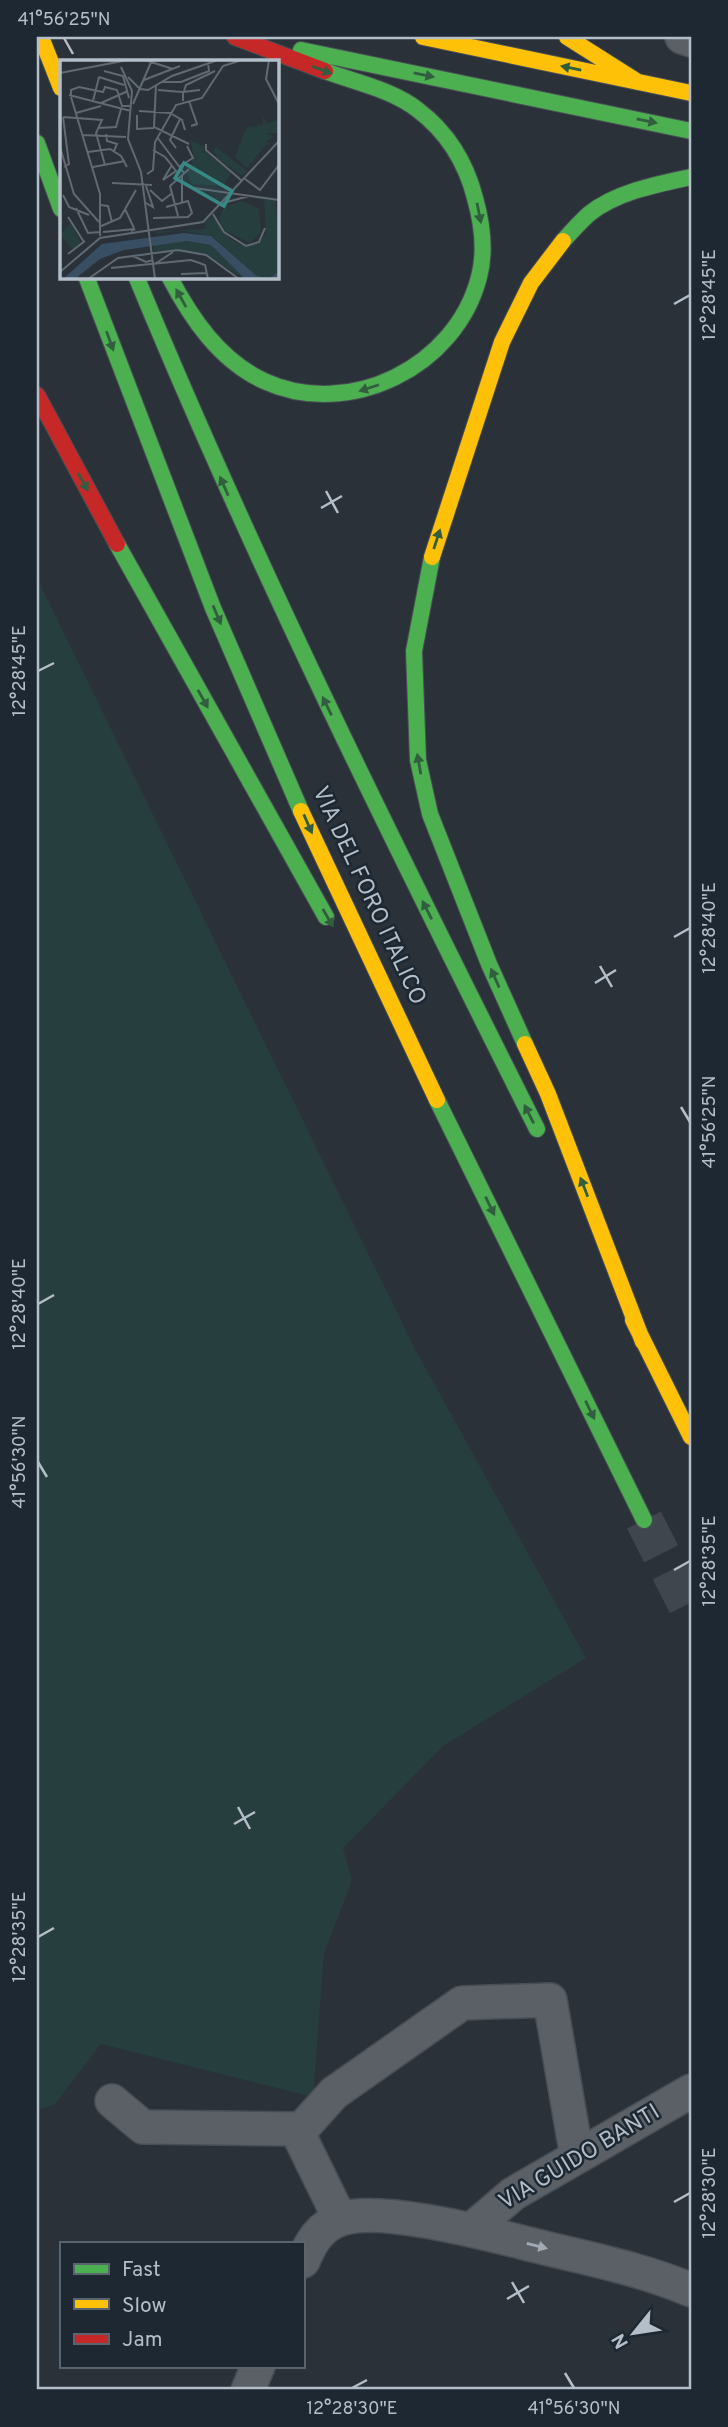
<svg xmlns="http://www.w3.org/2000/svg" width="728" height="2427" viewBox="0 0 728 2427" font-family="Overpass,sans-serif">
<rect width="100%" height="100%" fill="#2a3138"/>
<path fill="#273e3f" d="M37,578L415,1349L586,1658L443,1746L343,1848L352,1880L324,1954L313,2097L101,2044L54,2105L37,2110Z"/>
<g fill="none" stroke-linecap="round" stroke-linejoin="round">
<path stroke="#3f464e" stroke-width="38" stroke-dasharray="38 19" stroke-linecap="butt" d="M644,1520L691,1613"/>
<defs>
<path id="street" d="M682,37L691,40
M112,2101L143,2127L296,2129L340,2219
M298,2133L334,2093L462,2003L550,2000L577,2157
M471,2230L513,2194L691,2091
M303,2261C311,2242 320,2226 341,2219C382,2205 492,2235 537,2246C589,2259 642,2269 691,2290
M248,2390L258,2366"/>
<path id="fast" d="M301,50L691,131
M37,143L61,209
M563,241C571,232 580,222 589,214C616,192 658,184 691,177
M86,276L213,608L301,811
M136,276C256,567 396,848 537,1129
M169,276C191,318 219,360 264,381C349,420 456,367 479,277C486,251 482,223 475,198C466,163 447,132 418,110C393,90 355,82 325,71
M117,544L326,917
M432,557L414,651L418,760L430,814L489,964L525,1044
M437,1100L644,1520"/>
<path id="slow" d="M41,37L61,88
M423,37L691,93
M567,37L638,82
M432,557L502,342L531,283L563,241
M301,811L437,1100
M525,1044L548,1094L643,1342
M633,1320L691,1437"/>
<path id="jam" d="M235,37L325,71
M37,395L117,544"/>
</defs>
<use href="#street" stroke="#484d53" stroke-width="36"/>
<use href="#fast" stroke="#484e55" stroke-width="18"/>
<use href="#slow" stroke="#484e55" stroke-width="18"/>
<use href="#jam" stroke="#484e55" stroke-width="18"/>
<use href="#street" stroke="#5a6066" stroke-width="33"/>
<use href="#fast" stroke="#4caf50" stroke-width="16"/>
<use href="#slow" stroke="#ffc107" stroke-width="16"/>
<use href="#jam" stroke="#c62828" stroke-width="16"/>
</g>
<defs><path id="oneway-solid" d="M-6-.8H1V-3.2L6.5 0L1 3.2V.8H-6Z" transform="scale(1.75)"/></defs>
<g fill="#305e3f">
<use href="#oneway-solid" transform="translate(571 68) rotate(-168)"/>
<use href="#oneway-solid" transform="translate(322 70) rotate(21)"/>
<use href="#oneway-solid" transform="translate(424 75) rotate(12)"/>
<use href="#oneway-solid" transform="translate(647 121) rotate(12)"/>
<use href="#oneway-solid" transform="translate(479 213) rotate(79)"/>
<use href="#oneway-solid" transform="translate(181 298) rotate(-119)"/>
<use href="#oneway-solid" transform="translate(110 341) rotate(70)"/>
<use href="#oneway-solid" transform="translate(369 388) rotate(162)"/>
<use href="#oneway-solid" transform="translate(83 482) rotate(61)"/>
<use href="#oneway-solid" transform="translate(224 486) rotate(-114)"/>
<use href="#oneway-solid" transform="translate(437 539) rotate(-72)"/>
<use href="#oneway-solid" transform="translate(217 615) rotate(67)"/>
<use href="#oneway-solid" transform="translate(203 699) rotate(61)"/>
<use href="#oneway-solid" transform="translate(327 706) rotate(-116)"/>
<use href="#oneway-solid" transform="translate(419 764) rotate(-100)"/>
<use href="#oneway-solid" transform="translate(308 824) rotate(66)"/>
<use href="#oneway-solid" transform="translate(427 910) rotate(-117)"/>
<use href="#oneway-solid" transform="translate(328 918) rotate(60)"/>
<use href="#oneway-solid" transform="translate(495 978) rotate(-114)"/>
<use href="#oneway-solid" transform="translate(529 1114) rotate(-117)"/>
<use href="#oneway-solid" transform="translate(584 1187) rotate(-111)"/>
<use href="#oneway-solid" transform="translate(490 1206) rotate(64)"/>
<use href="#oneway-solid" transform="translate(590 1410) rotate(64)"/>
</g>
<use fill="#a2abb5" href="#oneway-solid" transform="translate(537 2246) rotate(14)"/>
<path fill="none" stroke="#b4bec9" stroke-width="2.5" d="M64,38L73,54M674,304L690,295M326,491L338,513M321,508L342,496M38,671L54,663M674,937L690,928M600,966L612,987M595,983L616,970M681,1107L690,1122M38,1304L54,1295M38,1462L47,1477M674,1570L690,1561M238,1807L250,1829M234,1824L255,1812M38,1937L54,1928M674,2202L690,2193M512,2282L524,2303M507,2299L529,2286M565,2373L574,2388M352,2388L367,2380"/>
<g text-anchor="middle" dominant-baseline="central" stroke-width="5" stroke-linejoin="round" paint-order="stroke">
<g font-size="23" fill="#b4bec9" stroke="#1d2833">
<text transform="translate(368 896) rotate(65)">VIA DEL FORO ITALICO</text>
<text transform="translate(580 2158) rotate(-31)">VIA GUIDO BANTI</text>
</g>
</g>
<g transform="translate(60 60)">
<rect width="219" height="219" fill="#2a3138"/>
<path d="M203,56L207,63L218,60L219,73H207L213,77L206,82L212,85H206L187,108L175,97L184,73L188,67L203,65ZM130,80L145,87L144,91L171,113L163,126L132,124L127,113L134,97ZM156,87L187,111L182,116L159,99L153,91ZM204,138L215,140L219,169V212L209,218L197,216L152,176L118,170L97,174V171L146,169L145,162L153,156L169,178L181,185L198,184L206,174ZM183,141L199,149L201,172L190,183L165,171L159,158L165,146ZM11,163L21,183L13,190L0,174ZM127,181L151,185L185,219L142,193L94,192V185Z" fill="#273e3f"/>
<path d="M124,173L151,176L197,216L209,218L219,212V219H185L151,185L127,181L64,190L40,199L15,219H3L42,184Z" fill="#384e62"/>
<path fill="none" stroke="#616972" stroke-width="2" d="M85,0L113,9M209,0L206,19L219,44M61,7L72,31L68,79L81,112L95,219M44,11L63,16L69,38M0,13L68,0M39,17L64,25M68,17L80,29L89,30M84,20L120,6M101,22H121L149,11L148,3M96,25L94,67L129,84M88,30L112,16L158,0M98,30L122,32M124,31L126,25L155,11M9,35L71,51M11,35V30L19,27L43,32L45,27L57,30L62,46H71M11,37L40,134V176M33,41L39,17M123,41V32L140,30M129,41L137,64L131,66M41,43L68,31M73,44L92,0M79,51L110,53L122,60L125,70M16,53L41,46M77,55V69L94,68M3,57L42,60L36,73L45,105M3,57L9,104L4,107M38,68L56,67L61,49M46,74L47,81L57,84L54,91M23,75L66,77M97,77L124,113M146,84V90L181,120M0,87L14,134L39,162M116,88L110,80L120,59M93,90L105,97L110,103L116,111L103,120L112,105M28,92L50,89L61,96L67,107M120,106L133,98L127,86M33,107L65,101M87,114L93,110L95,82L116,45L142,38L163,6L182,0M185,119L200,130L219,105M52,123L92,125M86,126L93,147L86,143M134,128L219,140M90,130L102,141L111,134M3,135L9,147L29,155M122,142V115M163,143L189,136M40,145L48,146L52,162M16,148L28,173L40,172M65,149L74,168M153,154L164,172L186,186L199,182L205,168M118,156L110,126L129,109M8,157L24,182M93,158L128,157L132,153L128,141L106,147M39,167L60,158L76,130M43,172L75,169L71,171M8,194L25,181M73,196L86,202L93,200M95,204L113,192M51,208L131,200L145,205L148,219M0,212L40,178L143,162L219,81M121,214L146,213M28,219L58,198L118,190L146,195L179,219"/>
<path fill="#388885" fill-opacity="0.15" stroke="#388885" stroke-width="3.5" d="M124,103L172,131L164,146L115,118Z"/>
<rect width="219" height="219" fill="none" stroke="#b4bec9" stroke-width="3.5"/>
</g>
<rect width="728" height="2427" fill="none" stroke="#1d2833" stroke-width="77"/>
<rect x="60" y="2242" width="245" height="126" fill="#1d2833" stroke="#59646f" stroke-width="2"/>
<rect x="74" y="2264" width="35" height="10" fill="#4caf50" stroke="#59646f" stroke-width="2"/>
<text x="122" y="2276" font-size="21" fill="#b4bec9">Fast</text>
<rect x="74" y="2299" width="35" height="10" fill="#ffc107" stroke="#59646f" stroke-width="2"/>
<text x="122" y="2312" font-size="21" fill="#b4bec9">Slow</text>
<rect x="74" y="2334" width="35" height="10" fill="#c62828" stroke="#59646f" stroke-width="2"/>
<text x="122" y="2346" font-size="21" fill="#b4bec9">Jam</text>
<g transform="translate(634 2333) rotate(240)" stroke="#1d2833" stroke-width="5" paint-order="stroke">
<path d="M0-5L12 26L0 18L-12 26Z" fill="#b4bec9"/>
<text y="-10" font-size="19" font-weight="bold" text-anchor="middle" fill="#b4bec9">N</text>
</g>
<rect x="38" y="38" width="652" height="2350" fill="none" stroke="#b4bec9" stroke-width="2.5"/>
<g font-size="18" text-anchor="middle" fill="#b4bec9">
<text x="64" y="25">41°56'25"N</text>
<text transform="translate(709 295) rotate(-90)" y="6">12°28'45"E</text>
<text transform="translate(19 671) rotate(-90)" y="6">12°28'45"E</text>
<text transform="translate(709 928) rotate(-90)" y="6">12°28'40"E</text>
<text transform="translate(709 1122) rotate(-90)" y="6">41°56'25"N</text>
<text transform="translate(19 1304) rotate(-90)" y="6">12°28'40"E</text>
<text transform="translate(19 1462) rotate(-90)" y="6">41°56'30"N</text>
<text transform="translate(709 1561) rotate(-90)" y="6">12°28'35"E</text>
<text transform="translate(19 1937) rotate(-90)" y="6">12°28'35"E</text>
<text transform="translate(709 2193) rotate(-90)" y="6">12°28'30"E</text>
<text x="352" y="2414">12°28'30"E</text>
<text x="574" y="2414">41°56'30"N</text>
</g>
</svg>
